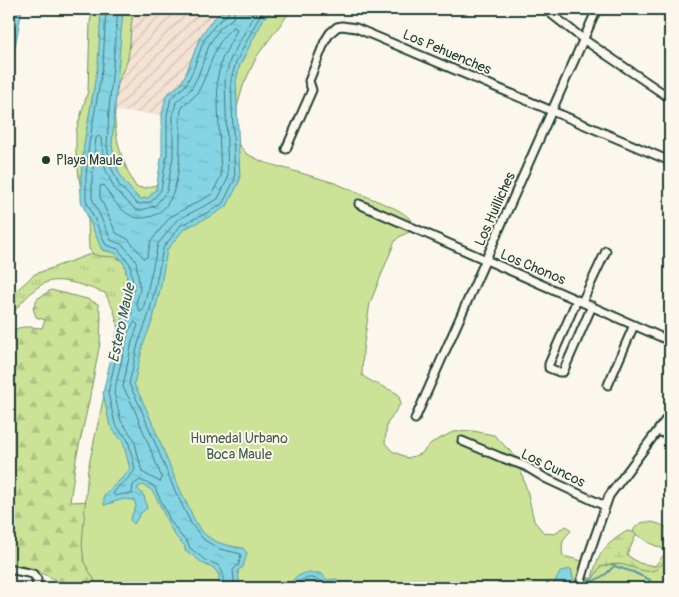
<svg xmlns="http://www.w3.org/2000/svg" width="679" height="597" viewBox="0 0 679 597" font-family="Pangolin,sans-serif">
<defs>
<pattern id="industrial-furrows" width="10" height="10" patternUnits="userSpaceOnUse" patternTransform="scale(1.25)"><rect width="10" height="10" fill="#f4e2d3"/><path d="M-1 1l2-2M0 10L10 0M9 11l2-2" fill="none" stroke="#d1c3b6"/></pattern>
<pattern id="grass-tufts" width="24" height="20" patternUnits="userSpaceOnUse" patternTransform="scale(1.25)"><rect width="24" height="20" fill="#cbe297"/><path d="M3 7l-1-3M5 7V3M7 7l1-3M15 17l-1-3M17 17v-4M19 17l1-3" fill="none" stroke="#aec383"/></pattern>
<pattern id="forest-firs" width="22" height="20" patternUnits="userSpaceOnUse" patternTransform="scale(1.25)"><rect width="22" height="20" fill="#cbe297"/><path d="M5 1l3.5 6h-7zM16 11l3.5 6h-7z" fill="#aec383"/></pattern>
<pattern id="wetland-marsh" width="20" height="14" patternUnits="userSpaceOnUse" patternTransform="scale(1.25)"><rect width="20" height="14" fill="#cbe297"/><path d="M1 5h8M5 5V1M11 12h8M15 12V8" fill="none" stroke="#aec383"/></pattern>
<pattern id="water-ripples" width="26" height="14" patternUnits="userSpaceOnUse" patternTransform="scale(1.25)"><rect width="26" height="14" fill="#85d4e3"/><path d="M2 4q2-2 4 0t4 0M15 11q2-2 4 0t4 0" fill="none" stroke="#72b7c3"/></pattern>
</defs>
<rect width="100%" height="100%" fill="#fbf7ec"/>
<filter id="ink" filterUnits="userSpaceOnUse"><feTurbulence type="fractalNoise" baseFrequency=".02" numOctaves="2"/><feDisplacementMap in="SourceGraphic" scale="10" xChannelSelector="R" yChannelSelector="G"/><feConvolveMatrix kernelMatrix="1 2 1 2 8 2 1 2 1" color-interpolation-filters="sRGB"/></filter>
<g filter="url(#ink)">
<path fill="url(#industrial-furrows)" d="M128,9H226L212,20L181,84L166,95L162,115L114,111Z"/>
<path fill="url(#grass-tufts)" stroke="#759066" d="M102,250L115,253L125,265L129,290L124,303L127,312L118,327L114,311L105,293C89,288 65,277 47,282C32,288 20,305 9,317V297L35,274Z"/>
<path fill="url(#forest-firs)" stroke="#759066" d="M51,290L87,299L98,304L101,316L100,343L88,406L76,459L70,502L92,501L117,588H72L33,569L9,563V336C16,324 29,327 42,328L45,320L36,317L33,308L37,299Z"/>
<path fill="url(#wetland-marsh)" stroke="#759066" d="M627,531L637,533L627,555L639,563L655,566L670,547V588H589C598,557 598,549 627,531Z"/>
<path fill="#cbe297" stroke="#759066" d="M93,9H134C130,25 131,42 128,58C126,66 121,73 119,80C109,119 117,154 136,187L145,188L156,185L162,177L241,9H292L257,56L243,86L236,111L238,144L247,154L263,162L335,183L396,209C403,213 409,216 413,224L411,231L399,237L395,241L370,303L363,350L362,375C371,383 386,387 398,394L401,403L387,424L385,443L392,451L408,458L421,454L431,443L453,432L473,431L494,435L517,458L528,494L534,521L544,533L555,534L560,529L567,526L571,531C562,539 561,544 563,556L590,563L584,576L593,579L600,567C608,565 616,563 624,565C642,570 656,579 666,557L663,549L649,543L633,532C638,516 660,522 670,530V588H588L579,586L578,588H99L84,562L82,545L88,469L117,336L128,307L132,288L127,263L115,257L99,256L93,254L89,249L88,218L81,192L76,153V131L88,91L90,22Z"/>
<path fill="url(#water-ripples)" stroke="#5c989d" d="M9,9H22L9,79Z
M101,9H123L112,145C116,171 122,182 140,199L148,198L156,189L162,154V115L166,95L181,84L187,71L200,37L212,20L226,9H275L264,18L240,65L236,81L240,180L227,206L211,216L184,229L167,250L160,290L153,319L143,345L134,384C155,423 167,465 187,504C192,514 197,529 207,536C217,544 230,546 243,548L247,553L243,567L238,570L240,588H219V575L214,568C199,564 198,557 185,551V546C166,530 165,509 152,491C149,488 145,486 142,485L137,488L144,496L147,508L141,513L134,524L130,520L136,506L134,500L124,499L104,505V496C112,486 123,479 130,469L123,442L110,426L103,393L118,327L127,312L124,303L129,290L125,265L115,253L102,250L81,201V177L84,144L98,64Z
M571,569L574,581L568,584L566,588H551L561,571Z
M305,573H321L327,580L337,579L345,587L352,588H285L296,577Z"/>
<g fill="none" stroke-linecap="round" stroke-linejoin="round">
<path stroke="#48797a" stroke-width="1" d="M106,9L103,65L89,144L86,177V200L106,245L118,249L130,264L134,290L130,303L132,313L122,329L108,393L115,424L128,440L135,469C130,480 118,484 113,494L116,496L123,494H132L133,485L140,480L154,486L171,522L182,537L188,543L190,548L205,560L218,565L223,573V588
M118,9L109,110L107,146L111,167L119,185L136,203L140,204L151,202L161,190L167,154V115L171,98L185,86L192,73L204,40L216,24L228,14L229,9
M235,9L233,18L220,28L210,43L198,76L191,89L176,102L173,116V156L167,191L155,206L142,210H136L115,190L105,168L101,138L99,136L96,138L92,177V198L111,240L123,245L136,261L140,290L136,303L140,312L143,310L158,244L177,220L218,199L228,178L225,79L230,60L257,9
M233,27L236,28L237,30L222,59L217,80L221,176L212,194L170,217L151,241L147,257L144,258L128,239L116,233L100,197V186L104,185C110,197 124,217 139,218C179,220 180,164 180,136C181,128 178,114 183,106C186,101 194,99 197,93C211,71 212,44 233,27Z
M135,322L138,325L132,342L123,387L133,406L162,478L160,482L142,472L134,439L121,421L114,393L128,332Z
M235,588L233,570L239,564L241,554L220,549L204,540L192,525L174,489L139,404L129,384L138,344L148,317L155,289L163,248L181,225L209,212L223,203L235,179L231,80L236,62L260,15L267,9
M292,588C302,577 313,574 325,584H335L339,588"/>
<path stroke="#5c989d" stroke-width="2" d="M585,579L594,581L606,574L614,566L633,572L650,580L652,588"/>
<defs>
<path id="street" d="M545,9L583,39L670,98
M286,149L312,90L309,81L325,41L330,33L337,27L342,26L356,28L670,161
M359,204L670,341
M577,300L549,364V368L559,372H563L592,306
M582,302L606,251
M608,385L634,325
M415,419L597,9
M658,431L670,436
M462,441L500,457L525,466L545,478L605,506
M9,569L33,574L37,579L36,588
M579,588L588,557L609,496L670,414"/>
</defs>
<use href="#street" stroke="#1f3d34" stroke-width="11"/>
<use href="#street" stroke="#fbf7ec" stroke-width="7"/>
</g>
</g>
<circle fill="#1f3d34" stroke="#fbf7ec" stroke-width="2" cx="46" cy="160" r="5"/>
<g text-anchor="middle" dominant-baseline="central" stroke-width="4" stroke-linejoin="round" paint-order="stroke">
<g font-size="14" fill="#1f3d34" stroke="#fbf7ec">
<text transform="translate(447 52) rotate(23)">Los Pehuenches</text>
<text transform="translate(495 209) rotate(-66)">Los Huilliches</text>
<text transform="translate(533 267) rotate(23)">Los Chonos</text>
<text transform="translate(553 468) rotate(26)">Los Cuncos</text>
</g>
<g font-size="14" fill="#1f3d34" stroke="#fbf7ec" text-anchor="start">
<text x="56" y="160">Playa Maule</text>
</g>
<g font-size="14" fill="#415e48" stroke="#fbf7ec">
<text x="239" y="438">Humedal Urbano<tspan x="239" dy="16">Boca Maule</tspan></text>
</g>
<g font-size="15" font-style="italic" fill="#335b57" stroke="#fbf7ec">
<text transform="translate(122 323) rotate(-78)">Estero Maule</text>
</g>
</g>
<rect width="679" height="597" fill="none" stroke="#fbf7ec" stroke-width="30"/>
<rect x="15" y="15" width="649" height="567" fill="none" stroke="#1f3d34" stroke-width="2" filter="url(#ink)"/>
</svg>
